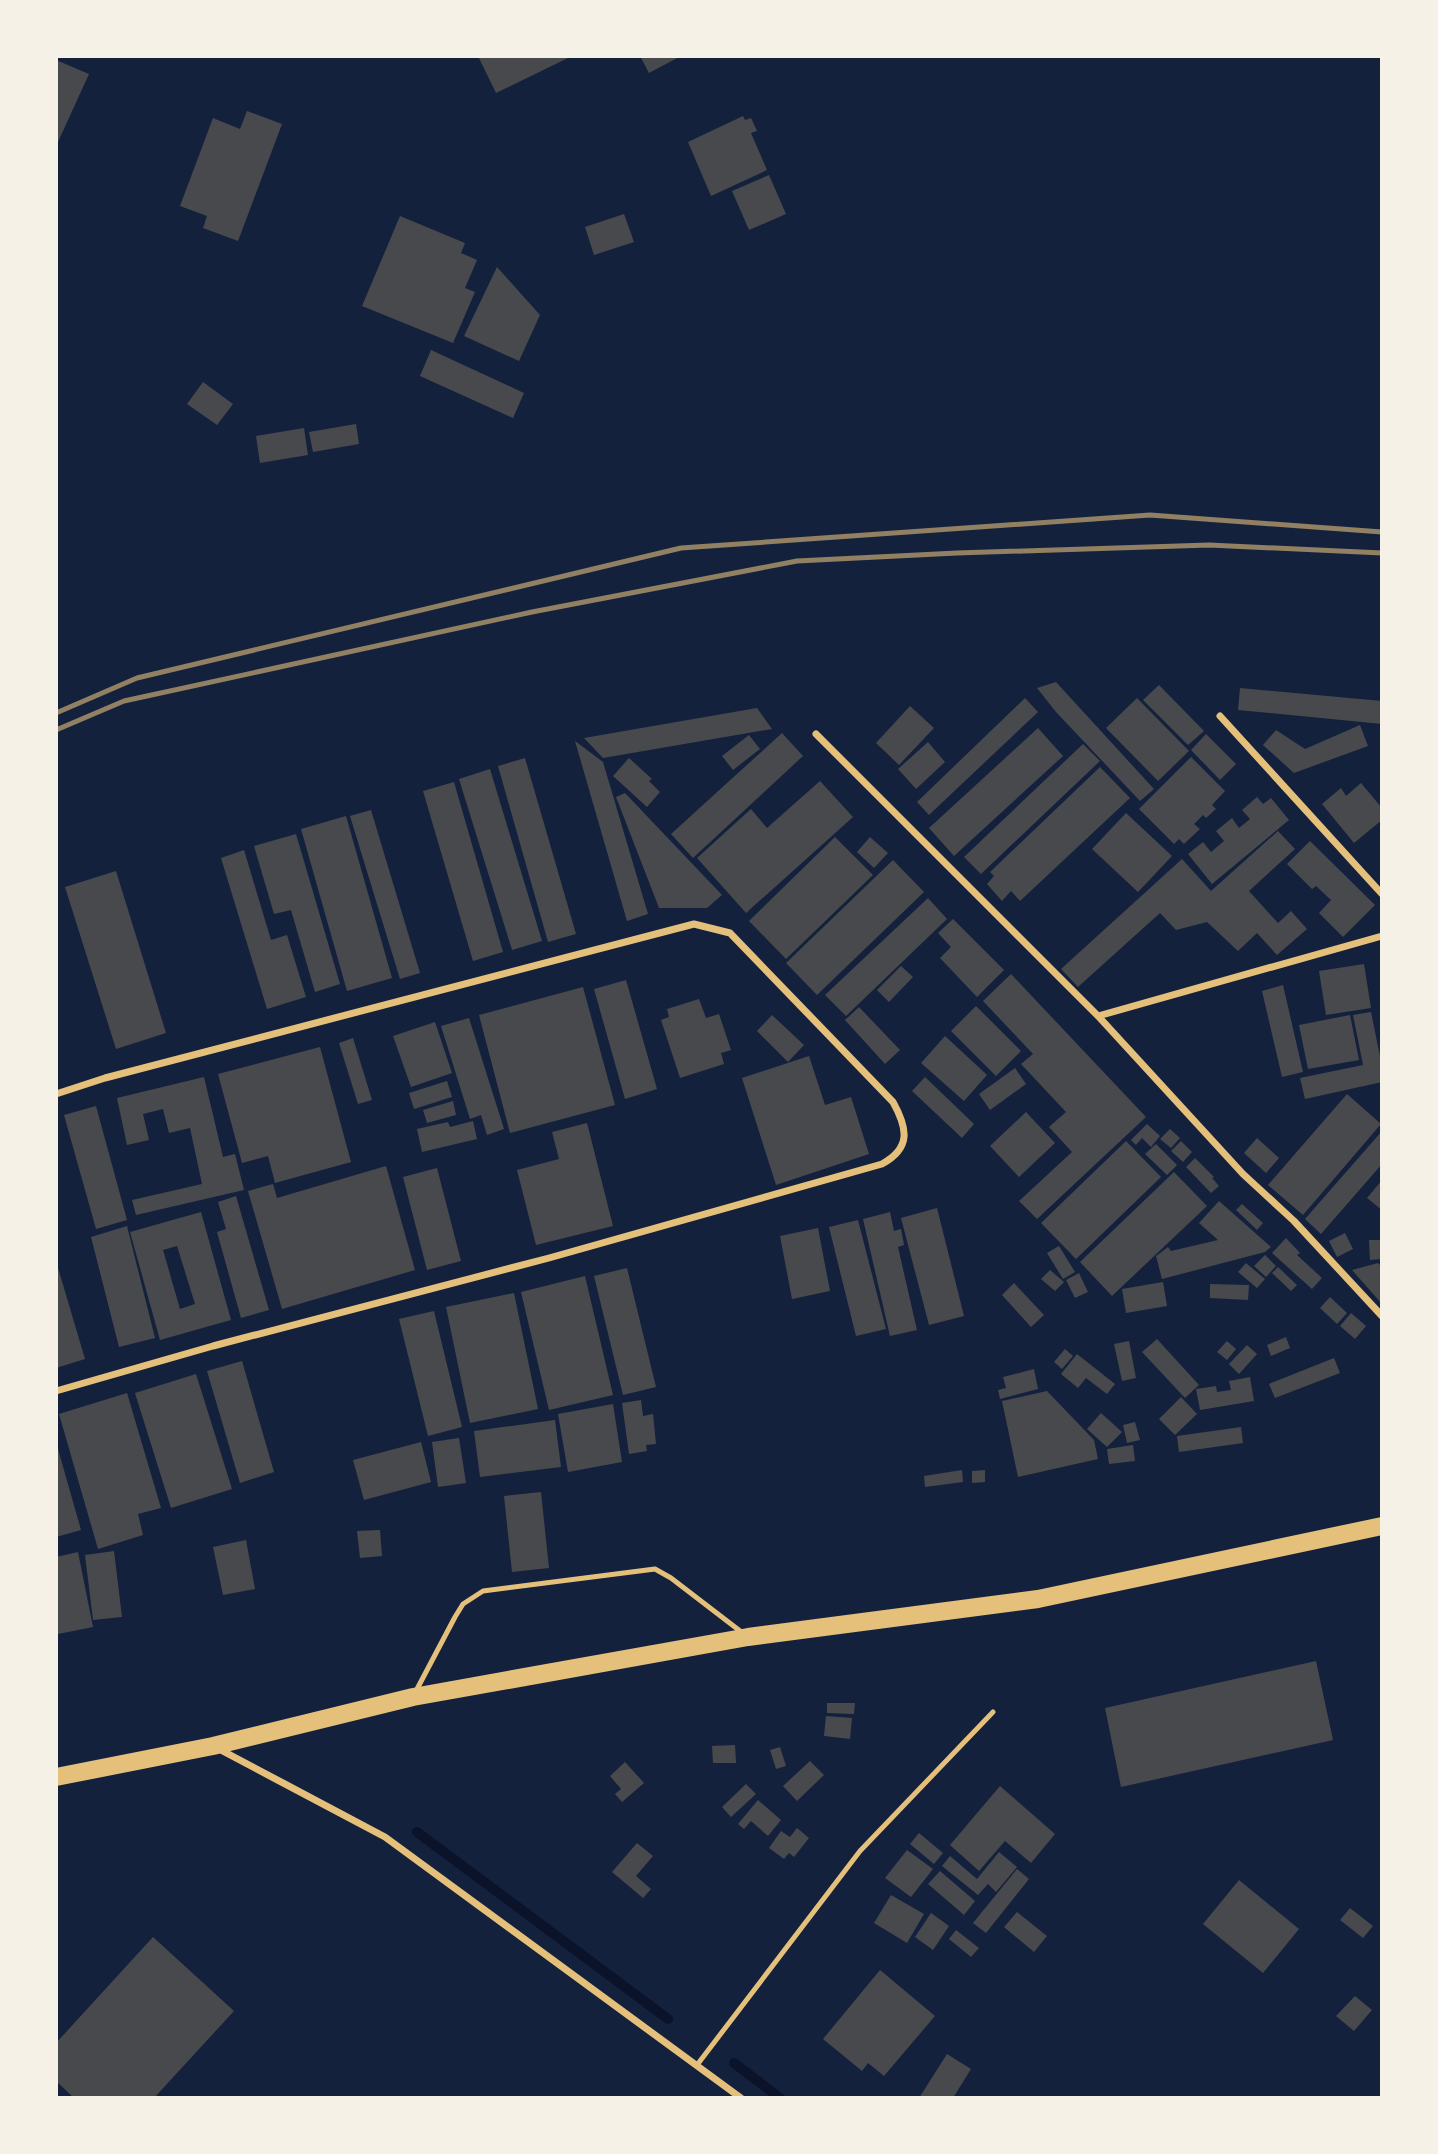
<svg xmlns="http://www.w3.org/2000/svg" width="1438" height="2154" viewBox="0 0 1438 2154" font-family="Signika,sans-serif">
<rect width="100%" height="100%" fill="#14213d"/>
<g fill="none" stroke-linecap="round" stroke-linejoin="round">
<path stroke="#0b132b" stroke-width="10" d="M417,1832L668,2019
M734,2063L780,2098"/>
</g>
<path fill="#48494c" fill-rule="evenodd" d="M478,56H572L496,93Z
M640,56H681L649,73Z
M56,60L89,74L58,142L56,141Z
M247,111L282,124L238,241L203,228L207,216L180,206L213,118L240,129Z
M743,116L745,120L751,118L757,131L751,133L767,170L711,196L688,142Z
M769,175L786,214L749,230L732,191Z
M624,214L634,242L594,255L585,227Z
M400,216L465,243L461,253L477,260L465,288L475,292L453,343L362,306Z
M497,267L540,315L519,361L464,336Z
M431,350L524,393L513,418L420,376Z
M203,382L233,404L217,425L187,404Z
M356,424L359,444L313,452L309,432Z
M304,428L308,455L260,463L256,436Z
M1056,682L1154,789L1140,801L1056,712L1037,688Z
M1159,685L1204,731L1188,745L1143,700Z
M1240,688L1382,701V724L1238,710Z
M1025,698L1038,712L929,815L917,802Z
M1137,698L1189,751L1158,781L1106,728Z
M910,706L934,728L899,765L876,743Z
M757,708L772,729L603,758L584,738Z
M1360,725L1368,746L1294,773L1263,745L1276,730L1305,749Z
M1038,728L1063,756L954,856L929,828Z
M782,733L803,756L693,858L671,834Z
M1206,734L1236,764L1220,780L1191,750Z
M749,735L760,749L733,770L722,756Z
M575,741L603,762L648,914L627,921Z
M928,742L945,762L916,789L898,769Z
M1083,744L1100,761L981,874L964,857Z
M1191,757L1225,791L1212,805L1216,809L1206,818L1203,815L1194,824L1200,829L1184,844L1179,839L1174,844L1139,809Z
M525,758L576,934L548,942L498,766Z
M629,758L652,779L649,781L660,792L647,807L613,776Z
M1100,767L1130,798L1020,901L1011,891L1002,901L987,884L994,876L990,872Z
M490,769L542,941L512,950L459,779Z
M820,781L853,817L746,913L697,858L751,809L767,828Z
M454,782L503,952L473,961L423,791Z
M1361,783L1382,808V820L1354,843L1322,804L1341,788L1346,796Z
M625,793L722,895L707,908H659L616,797Z
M1257,797L1263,804L1271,798L1289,820L1212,884L1188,854L1203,842L1211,852L1224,841L1216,831L1232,818L1239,828L1250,819L1242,810Z
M371,810L420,973L400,979L350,816Z
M1126,813L1172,856L1138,892L1092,849Z
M346,816L392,978L347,991L301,829Z
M1278,831L1295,849L1249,891L1278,923L1291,911L1307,929L1277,955L1257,933L1238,951L1207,922L1176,930L1160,913L1078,987L1061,969L1182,859L1211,891Z
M296,834L340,984L315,992L291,910L274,914L254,846Z
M835,837L873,875L786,959L749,921Z
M870,837L888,853L874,868L857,852Z
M1310,841L1375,905L1343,937L1319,913L1331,900L1316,886L1312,889L1287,864Z
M244,850L271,940L287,935L306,997L267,1009L221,858Z
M893,860L924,892L817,995L786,963Z
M116,871L166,1033L116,1049L65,887Z
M928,898L947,919L846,1016L825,995Z
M953,919L1004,970L977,997L940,958L951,947L938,933Z
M1364,964L1371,1008L1326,1015L1319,971Z
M901,966L913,977L889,1002L877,990Z
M1011,974L1146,1117L1037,1219L1019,1201L1072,1152L1049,1127L1066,1112L1021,1064L1033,1054L983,1001Z
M626,980L657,1089L625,1099L594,989Z
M1283,985L1303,1072L1282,1077L1262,991Z
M583,987L615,1105L510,1133L479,1015Z
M699,999L706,1018L719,1014L731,1050L721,1053L724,1064L680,1078L661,1020L669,1017L667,1009Z
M976,1006L1021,1051L996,1076L951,1031Z
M859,1007L900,1050L885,1064L845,1020Z
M1371,1012L1382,1066V1082L1305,1099L1300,1078L1363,1065L1353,1015Z
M772,1015L804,1045L788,1062L757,1031Z
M1350,1015L1359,1060L1308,1069L1299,1025Z
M469,1018L504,1129L487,1135L481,1115L470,1119L441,1026Z
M435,1022L452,1073L411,1087L393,1036Z
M945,1036L987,1075L964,1101L921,1063Z
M353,1038L372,1100L358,1104L339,1043Z
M320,1047L351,1162L275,1183L268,1156L242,1163L218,1074Z
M809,1056L825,1105L851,1097L869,1154L776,1185L742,1078Z
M1015,1068L1026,1084L990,1110L979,1094Z
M204,1077L223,1157L235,1154L244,1190L136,1215L132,1200L202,1184L190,1128L169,1133L163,1109L143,1114L149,1140L127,1145L117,1098Z
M925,1077L974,1124L962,1138L912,1091Z
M447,1081L452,1097L414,1109L409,1093Z
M1347,1094L1381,1124L1303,1215L1268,1185Z
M453,1101L456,1115L427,1123L423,1110Z
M96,1106L127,1220L96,1229L64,1115Z
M1026,1112L1055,1143L1019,1177L990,1146Z
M473,1121L477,1139L422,1152L417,1129L448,1122L450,1127Z
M587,1123L613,1226L536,1245L517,1170L559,1159L552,1132Z
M1147,1124L1160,1136L1151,1147L1142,1138L1136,1145L1131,1140Z
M1170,1129L1180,1138L1171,1148L1160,1139Z
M1382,1131V1164L1321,1234L1305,1219Z
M1257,1138L1279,1158L1266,1173L1244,1153Z
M1126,1141L1161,1177L1076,1259L1041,1223Z
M1181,1141L1192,1152L1183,1162L1171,1151Z
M1156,1144L1177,1165L1167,1175L1145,1154Z
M1195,1158L1214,1177L1212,1178L1219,1186L1211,1193L1186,1167Z
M386,1166L415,1270L282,1309L248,1191L273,1184L277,1198Z
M437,1168L461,1261L427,1270L403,1177Z
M1174,1172L1207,1206L1112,1296L1080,1262Z
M1382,1180V1210L1367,1198Z
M236,1196L269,1310L241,1318L217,1232L226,1229L218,1202Z
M1219,1201L1271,1247L1265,1252L1162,1279L1156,1256L1168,1247L1171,1251L1218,1240L1199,1223Z
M1242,1204L1263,1223L1257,1230L1236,1210Z
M937,1208L964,1316L929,1325L901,1218Z
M201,1212L231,1320L160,1340L130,1232ZM177,1246L195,1304L180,1309L163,1250Z
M890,1212L894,1231L901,1229L904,1245L898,1247L917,1330L890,1336L863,1219Z
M858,1220L886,1329L856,1336L829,1227Z
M127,1226L155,1338L119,1347L91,1237Z
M818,1228L830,1291L792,1299L780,1236Z
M1345,1233L1353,1249L1337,1257L1329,1241Z
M1286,1238L1300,1253L1297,1255L1322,1278L1312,1289L1272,1253Z
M1369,1240H1382V1259L1370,1260Z
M1059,1246L1075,1272L1063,1279L1047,1253Z
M1265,1255L1276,1266L1266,1277L1254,1266Z
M56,1261L85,1359L56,1368Z
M1246,1263L1265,1279L1257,1288L1238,1272Z
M1378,1263L1382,1267V1304L1352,1270Z
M1278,1267L1297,1285L1291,1291L1272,1273Z
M627,1268L656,1387L623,1395L594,1276Z
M1050,1270L1064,1282L1055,1291L1041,1279Z
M1079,1273L1088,1292L1075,1298L1066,1280Z
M585,1276L613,1395L549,1410L521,1292Z
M1163,1282L1167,1306L1126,1313L1122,1289Z
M1014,1283L1044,1315L1031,1327L1002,1295Z
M1210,1284L1249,1285L1248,1300L1210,1298Z
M514,1293L538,1409L470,1423L446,1307Z
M1330,1297L1347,1313L1337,1324L1320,1308Z
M434,1311L462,1427L428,1436L399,1319Z
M1351,1313L1366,1326L1355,1339L1340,1326Z
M1286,1337L1290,1348L1271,1356L1267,1345Z
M1157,1339L1199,1385L1185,1398L1142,1352Z
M1129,1341L1136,1378L1122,1381L1114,1344Z
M1227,1341L1236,1349L1227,1360L1217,1352Z
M1247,1345L1257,1354L1239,1374L1229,1364Z
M1065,1349L1073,1356L1062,1369L1054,1362Z
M1077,1354L1115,1384L1107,1394L1086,1378L1078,1388L1061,1374Z
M1334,1358L1340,1373L1275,1398L1269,1384Z
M242,1361L274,1472L240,1483L207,1371Z
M1034,1369L1038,1389L1000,1399L998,1390L1006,1388L1003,1377Z
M196,1374L232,1489L171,1508L135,1393Z
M1250,1377L1254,1401L1200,1410L1196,1389L1216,1386L1217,1392L1231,1390L1229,1381Z
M1047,1391L1094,1440L1098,1459L1018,1477L1002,1401Z
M127,1393L161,1508L138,1514L143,1535L98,1549L59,1414Z
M1181,1397L1197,1414L1175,1435L1159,1419Z
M641,1400L643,1416L653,1414L656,1444L646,1445L647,1451L629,1454L622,1403Z
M613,1404L622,1462L568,1472L558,1414Z
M1101,1413L1122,1432L1107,1447L1087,1429Z
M555,1420L561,1467L480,1477L474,1431Z
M1135,1422L1140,1440L1127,1443L1123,1425Z
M1241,1427L1243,1443L1179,1452L1177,1436Z
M459,1438L466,1483L438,1487L432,1442Z
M56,1442L81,1530L56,1537Z
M421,1442L431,1482L364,1500L353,1460Z
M1133,1445L1135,1461L1109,1464L1107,1449Z
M962,1470L963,1482L925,1487L924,1476Z
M985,1470V1482L972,1483V1471Z
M541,1492L549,1568L512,1572L504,1496Z
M380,1530L382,1556L360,1558L357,1531Z
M246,1540L255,1589L223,1595L213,1547Z
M114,1551L122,1617L93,1620L85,1555Z
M78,1552L93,1627L58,1634L56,1557Z
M1316,1661L1333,1740L1121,1787L1105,1708Z
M827,1703H855L854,1714L827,1713Z
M826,1716L852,1718L850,1739L824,1736Z
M735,1745L736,1763H713L712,1746Z
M780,1747L786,1766L776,1769L770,1750Z
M810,1761L824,1775L797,1801L783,1786Z
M625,1762L644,1783L622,1802L615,1794L621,1789L610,1776Z
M746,1784L756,1794L731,1817L722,1807Z
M1000,1786L1055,1834L1031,1863L1005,1841L979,1871L950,1845Z
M758,1800L781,1820L768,1836L751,1821L744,1829L738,1824Z
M797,1828L809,1838L794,1857L789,1853L784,1859L769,1848L781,1831L790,1837Z
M919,1833L943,1853L934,1864L910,1844Z
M637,1843L653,1856L636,1876L651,1889L643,1898L612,1872Z
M907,1850L933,1869L911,1897L885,1878Z
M999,1852L1017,1867L996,1892L988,1884L978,1895L942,1866L950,1856L977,1879Z
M1017,1869L1029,1879L986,1933L973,1923Z
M940,1871L975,1901L964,1915L928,1884Z
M1239,1880L1299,1929L1263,1973L1203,1924Z
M891,1895L924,1914L907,1943L874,1923Z
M1350,1908L1373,1926L1363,1938L1340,1920Z
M1017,1912L1047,1936L1034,1952L1004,1927Z
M931,1913L949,1926L933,1950L915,1937Z
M956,1930L979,1948L971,1957L949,1939Z
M153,1937L234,2011L154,2098H74L56,2081V2043Z
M880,1970L935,2016L884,2076L868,2063L862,2071L823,2039Z
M1355,1996L1372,2010L1354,2031L1336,2016Z
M947,2054L971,2069L953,2098H919Z"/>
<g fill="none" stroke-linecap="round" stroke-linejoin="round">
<path stroke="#e5c07b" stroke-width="5" d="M416,1691L455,1617L463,1604L483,1591L655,1569L671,1578L744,1634
M697,2065L860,1851L993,1712"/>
<path stroke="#e5c07b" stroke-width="7" d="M1220,716L1382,894
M816,734L1098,1016L1382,936
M1098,1016L1243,1174L1294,1221L1382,1316
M56,1094L105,1078L694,924L730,933L893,1102C908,1129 911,1148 882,1164L549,1258L213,1346L56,1391
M217,1748L385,1837L741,2098"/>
<path stroke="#e5c07b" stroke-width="18" d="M56,1777L213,1746L413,1697L748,1637L1038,1599L1382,1526"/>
<path stroke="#918062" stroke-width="5" d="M56,713L137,678L681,548L1150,515L1382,532
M56,730L124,701L532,612L797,561L957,553L1209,545L1382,553"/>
</g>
<rect width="1438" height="2154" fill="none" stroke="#f6f1e7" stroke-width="116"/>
</svg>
